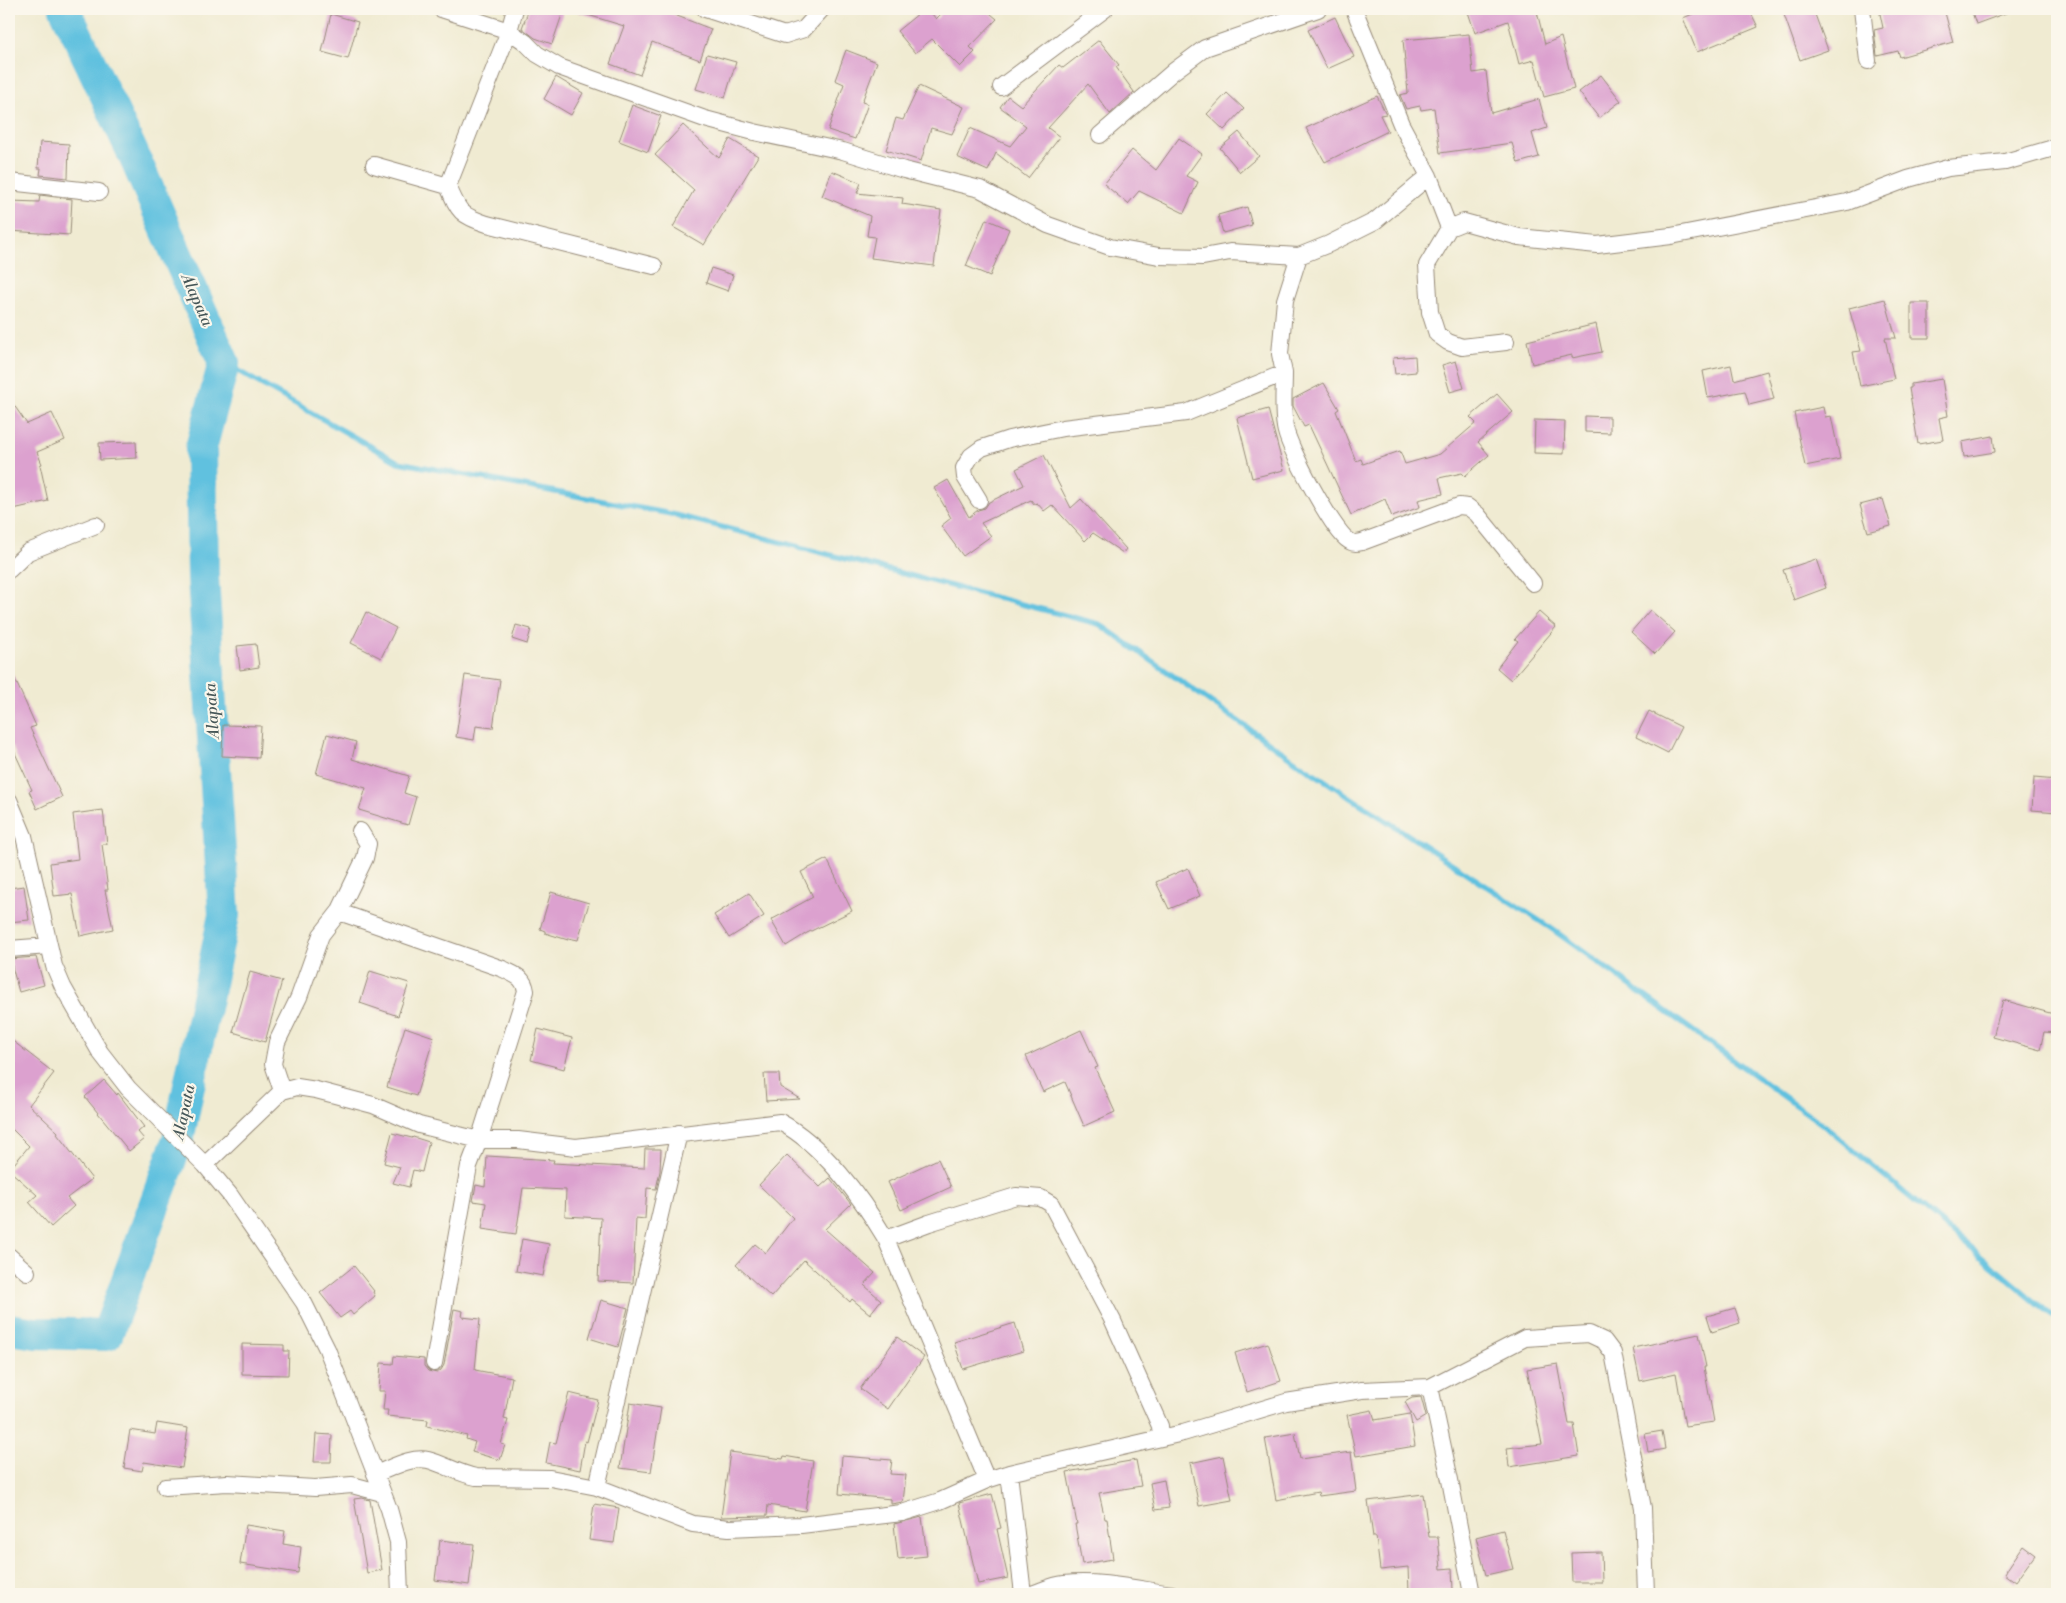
<svg xmlns="http://www.w3.org/2000/svg" width="2066" height="1603" viewBox="0 0 2066 1603" font-family="'Libre Bodoni',serif">
<rect width="100%" height="100%" fill="#fbf7ec"/>
<filter id="ink" filterUnits="userSpaceOnUse"><feTurbulence type="fractalNoise" baseFrequency=".02" numOctaves="2"/><feDisplacementMap in="SourceGraphic" scale="10" xChannelSelector="R" yChannelSelector="G"/><feConvolveMatrix kernelMatrix="1 2 1 2 8 2 1 2 1" color-interpolation-filters="sRGB"/></filter>
<filter id="wash" filterUnits="userSpaceOnUse"><feTurbulence type="fractalNoise" baseFrequency=".0096" numOctaves="4" result="noise"/><feDisplacementMap in="SourceGraphic" scale="20" xChannelSelector="R" yChannelSelector="G"/><feGaussianBlur stdDeviation="1.12" result="paint"/><feColorMatrix in="noise" values="0 0 0 0 0 0 0 0 0 0 0 0 0 0 0 0 0 1.4 0 .05"/><feComposite in="paint" operator="in"/></filter>
<g filter="url(#wash)">
<rect width="100%" height="100%" fill="#f0ebd2"/>
<g fill="none" stroke-linecap="round" stroke-linejoin="round">
<path stroke="#61c1df" stroke-width="5.5" d="M224,363L398,462L671,514L1099,624L1298,763L1552,929L1822,1124L2057,1320"/>
<path stroke="#61c1df" stroke-width="32" d="M9,1329L36,1333L107,1335L178,1140L224,915L203,577L201,448L224,363L131,149L65,9"/>
</g>
<g id="blocks">
<path fill="#dca1cf" d="M529,9H564L552,44L535,38L522,28Z
M579,9H659L711,29L700,60L652,42L640,75L610,64L624,26L578,12Z
M924,9H928L936,19L946,9H985L997,19L970,47L975,52L960,67L932,39L915,53L897,31Z
M1467,9H1538V11L1537,12L1545,44L1561,37L1574,89L1544,97L1534,60L1519,64L1508,21L1475,33Z
M1705,9H1749L1758,27L1697,52L1683,18Z
M1782,9H1813L1828,50L1800,60Z
M1879,9H1944L1953,42L1900,57L1898,51L1877,56L1874,30L1883,28Z
M1971,9H2014V10L1976,24Z
M331,14L358,22L348,59L322,52Z
M1335,17L1354,57L1327,69L1308,30Z
M1469,34L1473,73L1486,71L1491,113L1539,99L1547,128L1532,133L1539,157L1518,163L1512,143L1440,153L1434,108L1421,110L1420,106L1406,109L1400,95L1408,93L1403,40Z
M1099,40L1119,65L1116,67L1134,92L1110,114L1088,84L1048,128L1060,137L1028,178L996,153L988,171L957,157L970,128L1010,146L1026,126L1000,107L1008,96L1021,106L1059,65L1063,68Z
M846,50L877,62L862,102L868,104L855,139L828,130L844,84L835,80Z
M707,54L736,62L725,98L696,89Z
M1601,75L1621,101L1599,118L1579,92Z
M556,77L583,93L571,115L544,99Z
M919,86L964,107L952,134L931,128L921,161L886,150L896,118L903,120Z
M1227,93L1244,109L1224,130L1207,114Z
M1377,96L1386,114L1380,115L1388,131L1325,162L1306,128Z
M632,105L661,116L648,152L619,141Z
M683,125L719,158L730,139L758,156L704,245L673,227L694,190L655,155Z
M1239,132L1259,156L1240,172L1220,148Z
M1179,138L1202,154L1186,176L1198,182L1184,213L1139,191L1128,204L1104,184L1132,150L1156,170Z
M40,142L69,144L68,178L40,175L41,168H38Z
M832,171L861,183L857,193L903,198L902,204L941,210L934,266L871,258L875,237L867,236L870,216L822,196Z
M40,195L72,199L70,235L9,231L10,201L39,202Z
M1247,207L1252,225L1223,233L1218,215Z
M986,219L1009,229L990,276L966,266Z
M711,268L733,275L728,291L706,283Z
M1885,299L1896,338H1885L1894,379L1860,386L1853,352L1861,351L1849,308Z
M1911,303H1929V338H1911Z
M1596,324L1602,352L1572,358V355L1532,364L1527,341Z
M1415,356L1416,372L1395,374L1393,358Z
M1456,361L1464,388L1450,392L1442,365Z
M1731,365L1734,380L1767,371L1774,399L1749,405L1745,391L1708,398L1703,371Z
M1942,379L1948,416L1939,418L1943,440L1918,444L1909,388H1911V384Z
M1324,383L1339,409L1336,411L1356,461L1361,459L1363,464L1400,451L1405,464L1440,454L1476,423L1470,417L1497,394L1513,412L1478,442L1489,455L1465,476L1462,473L1439,478L1443,494L1418,500L1420,507L1392,517L1385,499L1351,515L1309,425L1304,427L1293,406V399Z
M9,398L27,424L52,413L65,440L37,452L42,464L40,465L48,501L9,510Z
M1823,407L1825,417L1831,416L1840,459L1805,466L1794,413Z
M1268,409L1284,470L1252,478L1237,418Z
M1585,416L1610,417V433L1585,432Z
M1535,420L1565,421L1564,454L1534,453Z
M1993,436L1995,452L1964,457L1962,442Z
M136,442L137,458L100,460L99,443Z
M1044,455L1071,508L1081,499L1126,549L1123,553L1093,533L1085,541L1052,505L1044,511L1037,503L1034,504L1031,500L981,523L991,536L963,556L941,526L951,518L934,488L948,480L969,517L978,510L985,508L989,502L1024,485L1016,469Z
M1883,499L1891,526L1868,532L1860,505Z
M1816,559L1826,588L1794,600L1783,570Z
M1650,610L1675,632L1655,654L1631,632Z
M366,612L396,628L381,658L351,643Z
M1539,612L1556,627L1511,680L1497,668L1518,641L1515,639Z
M516,625L531,629L527,644L512,639Z
M256,644L259,667L240,670L237,646Z
M9,666L36,726L30,728L62,797L37,809L29,791L32,790L9,740Z
M465,675L500,680L493,728L476,726L474,740L456,737Z
M1649,711L1681,727L1668,753L1636,737Z
M223,725L261,726L259,758L222,756Z
M327,734L356,742L352,759L409,776L404,793L416,797L408,825L359,810L366,788L316,774Z
M2034,778L2057,780V812L2032,810Z
M103,810L107,844H102L108,890H105L113,929L80,936L72,894L54,896L50,863L78,859L73,814Z
M827,859L852,911L807,933L786,946L771,920L813,897L801,872Z
M1188,868L1200,896L1169,909L1156,882Z
M24,886L29,920L9,922V888Z
M551,892L589,903L578,940L568,938V940L545,933V931L540,929Z
M749,893L764,916L729,938L714,915Z
M36,957L44,985L19,992L10,959Z
M370,971L409,983L398,1016L360,1003Z
M250,972L282,981L265,1042L233,1032Z
M2003,1000L2057,1015V1033L2044,1032L2040,1050L1993,1037Z
M405,1027L434,1037L416,1096L387,1087Z
M538,1029L572,1038L564,1069L531,1060Z
M1081,1030L1098,1067L1095,1068L1115,1112L1084,1126L1065,1082L1043,1092L1026,1056Z
M9,1038L54,1073L29,1105L58,1132L57,1134L92,1179L67,1198L74,1206L51,1227L29,1202L37,1195L9,1170L29,1146L9,1126Z
M764,1074H779L780,1087L800,1099L766,1101Z
M104,1080L117,1095L118,1093L144,1127L138,1132L144,1139L129,1151L85,1097Z
M392,1133L412,1138L413,1137L429,1142L422,1172L413,1170L409,1187L393,1183L400,1167L384,1163Z
M645,1149H661L660,1171L656,1189L647,1188L645,1219L636,1218L633,1283L598,1281L601,1218L565,1216L566,1190L523,1188L516,1234L482,1229L486,1203L473,1201L476,1185L485,1187L487,1156L554,1160L553,1163L644,1168Z
M787,1155L820,1187L830,1178L851,1204L825,1229L875,1273L864,1285L881,1300L870,1314L852,1299L850,1302L804,1260L771,1297L736,1265L755,1244L766,1253L793,1218L759,1185Z
M938,1159L951,1187L901,1210L888,1182Z
M522,1239L549,1244L543,1276L516,1271Z
M354,1266L374,1291L373,1292L375,1296L353,1315L350,1311L340,1318L320,1293Z
M601,1300L628,1308L618,1347L589,1338Z
M1735,1308L1740,1323L1712,1332L1707,1316Z
M454,1309L463,1311L462,1317L480,1319L475,1370L512,1377L504,1419L508,1420L501,1444L505,1445L500,1460L472,1452L475,1442L466,1439L467,1436L427,1426L428,1420L387,1416L388,1410H383L385,1391H379L381,1363L393,1364L394,1356L424,1359V1366L428,1371L437,1373L441,1370L444,1365Z
M1015,1323L1023,1351L963,1369L954,1342Z
M1699,1334L1706,1367H1704L1714,1422L1685,1426L1676,1373L1640,1381L1633,1348Z
M897,1337L924,1357L888,1409L860,1389Z
M1268,1343L1281,1381L1247,1392L1235,1353Z
M242,1344L284,1345V1351H289L288,1375L242,1374Z
M1558,1364L1569,1424H1574L1579,1456L1509,1467L1507,1448L1542,1444L1527,1369Z
M569,1393L598,1400L587,1442L585,1441L580,1470L546,1463L550,1442L556,1443Z
M1421,1397L1426,1416L1416,1422L1405,1402L1412,1398Z
M630,1403L661,1408L651,1472L620,1468Z
M1372,1410L1375,1420L1410,1414L1415,1446L1356,1456L1347,1415Z
M157,1423L188,1428L182,1468L144,1462L142,1471L124,1468L130,1430L155,1434Z
M1662,1431L1665,1449L1648,1452L1645,1434Z
M1295,1433L1300,1459L1351,1452L1356,1491L1319,1496L1318,1492L1276,1500L1265,1438Z
M316,1434L332,1435L331,1462H314Z
M730,1452L783,1459L784,1456L813,1461L805,1511L768,1505L767,1516L721,1517Z
M842,1456L892,1460L890,1474L906,1475L903,1502L891,1504V1499L839,1494Z
M1223,1456L1232,1500L1199,1506L1190,1463Z
M1136,1460L1141,1486L1099,1493L1105,1519H1107L1113,1559L1082,1564L1075,1524H1077L1067,1472Z
M1164,1480L1169,1508L1155,1510L1150,1483Z
M992,1494L1001,1528L997,1529L1008,1578L978,1584L959,1503Z
M1423,1494L1429,1537H1438L1441,1569L1452,1568L1453,1590L1409,1592L1408,1567L1380,1570L1376,1537H1373L1368,1501Z
M362,1498L370,1500L382,1570L367,1573L354,1499Z
M594,1504L619,1508L614,1543L589,1540Z
M922,1517L927,1556L898,1559L894,1524Z
M246,1525L285,1531L283,1544L301,1547L298,1573L240,1564Z
M1503,1530L1513,1569L1486,1575L1476,1537Z
M440,1540L474,1544L469,1585L435,1580Z
M2023,1546L2035,1555L2015,1582L2004,1574Z
M1601,1552L1602,1582H1572L1571,1553Z"/>
</g>
</g>
<g filter="url(#ink)">
<use href="#blocks" fill-opacity="0" stroke="#968a78" stroke-width="1"/>
<g fill="none" stroke-linecap="round" stroke-linejoin="round">
<defs>
<path id="street" d="M441,9L509,31L448,186C459,212 460,215 487,224L654,266
M515,9L509,31L525,42L537,54L559,67L705,119L754,132L843,151L904,170L980,189L1048,225L1110,247L1159,256L1203,257L1230,252L1299,256L1329,244L1375,221L1429,176
M705,9L785,35L804,29L822,9
M1354,9L1401,124L1429,176L1449,228L1464,222L1519,237L1597,245L1671,236L1847,202L1908,179L1948,168L2005,162L2057,147
M1862,9L1868,61
M1001,87L1105,9
M1100,135L1174,71L1205,48L1318,9
M374,165L448,186
M9,182L99,192
M1449,228L1427,265L1430,312L1437,334L1448,342L1462,347L1506,342
M1284,373C1284,391 1282,409 1285,427C1287,445 1333,531 1348,540C1353,544 1357,543 1362,542L1459,506L1468,507L1477,514L1533,583
M979,500L965,477L964,468L971,456L982,448L1009,439L1063,428L1186,413L1284,373L1280,354L1285,300L1299,256
M9,570L28,552L96,525
M9,800L24,836L54,966L63,987L100,1052L128,1088L205,1165L230,1195L304,1303L327,1349L389,1509L398,1542L400,1594
M339,912L503,969C515,975 524,977 526,991L479,1140L469,1166L434,1363
M9,949L49,946
M282,1091L273,1064L277,1042L299,997L321,935L339,912L365,858L368,844L360,831
M205,1165L282,1091L297,1087L316,1090L373,1105L419,1125L479,1140H518L576,1147L780,1122C823,1145 861,1197 886,1239L929,1223L1016,1196L1041,1198L1051,1204L1113,1321L1160,1426L1161,1438
M886,1239L987,1480
M9,1256L27,1272
M1430,1387L1450,1480L1472,1594
M1009,1473L1023,1594
M375,1474C390,1469 411,1456 428,1460C444,1464 459,1474 476,1477L550,1478L597,1487L693,1524L729,1528L801,1525L902,1513L940,1501L987,1480L1009,1473L1183,1433L1286,1402L1362,1390L1430,1387L1525,1338L1589,1334L1604,1341L1613,1353L1643,1508L1646,1594
M165,1487L227,1483L315,1488L352,1485L382,1493
M597,1487L679,1133
M1031,1594C1041,1591 1053,1585 1064,1584C1100,1580 1137,1589 1172,1594"/>
</defs>
<use href="#street" stroke="#968a78" stroke-width="18"/>
<use href="#street" stroke="#fff" stroke-width="16"/>
</g>
</g>
<g text-anchor="middle" dominant-baseline="central" stroke-width="4.5" stroke-linejoin="round" paint-order="stroke">
<g font-size="16" font-style="italic" fill="#465758" stroke="#fbf7ec">
<text transform="translate(197 300) rotate(66)">Alapata</text>
<text transform="translate(212 711) rotate(-94)">Alapata</text>
<text transform="translate(184 1112) rotate(-78)">Alapata</text>
</g>
</g>
<rect width="2066" height="1603" fill="none" stroke="#fbf7ec" stroke-width="30"/>
</svg>
